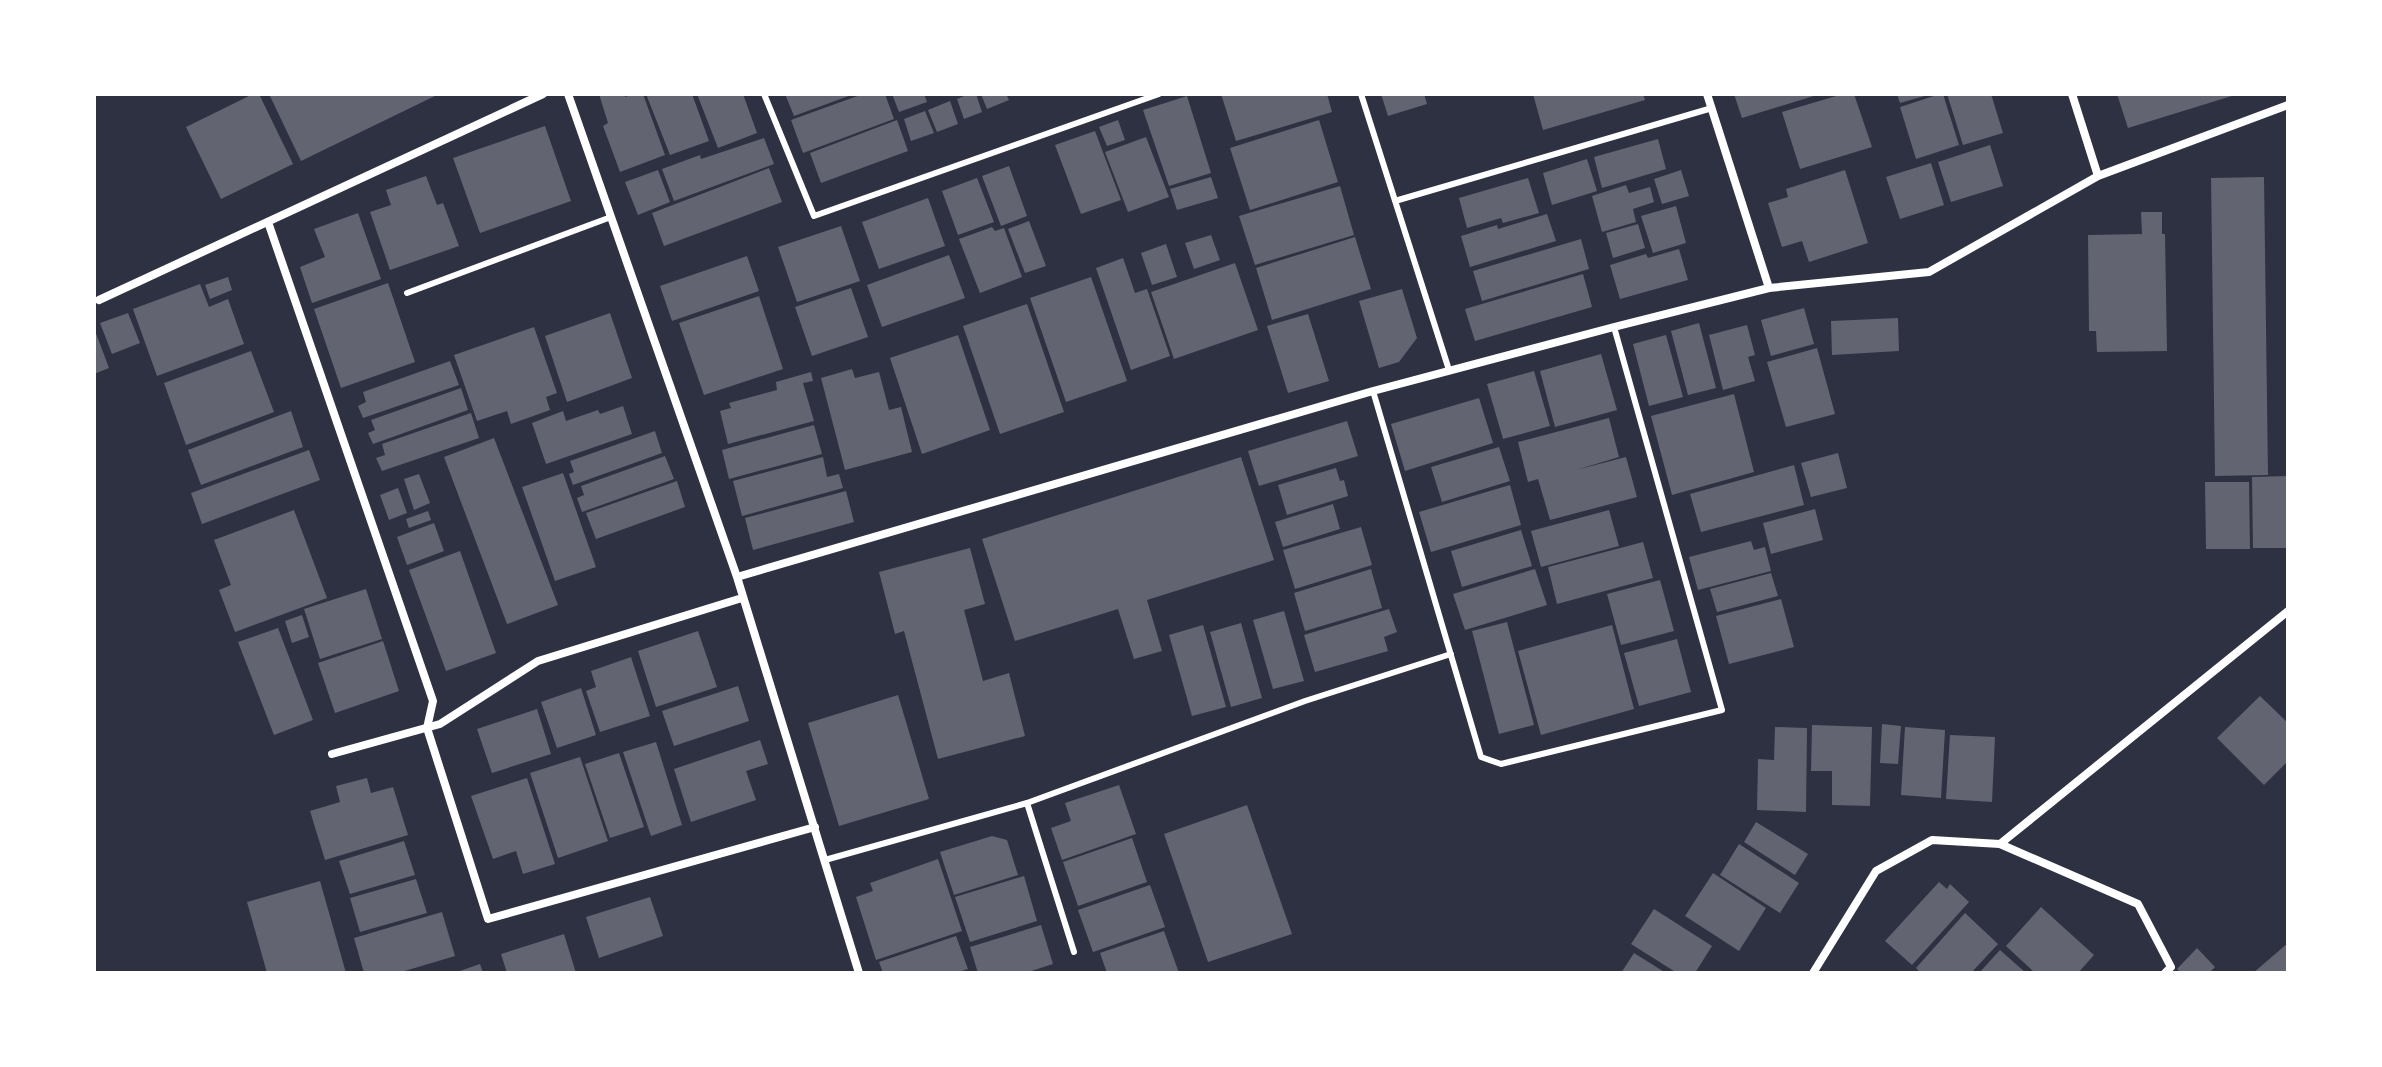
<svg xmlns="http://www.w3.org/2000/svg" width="2382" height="1067" viewBox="0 0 2382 1067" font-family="'Roboto Condensed',sans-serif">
<rect width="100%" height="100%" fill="#2d3142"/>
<path fill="#626471" d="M253,94H259L293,164L221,199L186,127Z
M269,94H439L301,161Z
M599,94H624L625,97L633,94H643L665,155L620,172L603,126L608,123Z
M646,94H692L709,141L670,155Z
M697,94H743L757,133L718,148Z
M785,94H854L794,116Z
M863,94H885L894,119L803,153L791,120Z
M892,94H924L927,102L899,112Z
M969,94H976L982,112L964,119L957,99Z
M981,94H1006L1009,100L987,109Z
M1221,94H1327L1332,112L1236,141Z
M1381,94H1424L1427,104L1388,116Z
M1533,94H1643L1645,100L1543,130Z
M1734,94H1817V95L1742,118Z
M1843,94H1854L1872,147L1800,169L1782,112Z
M1897,94H1928V95L1900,103Z
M1940,94H1943L1959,145L1916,159L1900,107Z
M1947,94H1991L2003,133L1963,145Z
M2117,94H2235V95L2128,128Z
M1187,96L1211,173L1169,186L1143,110Z
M950,101L958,124L937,132L928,110Z
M925,111L934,133L911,141L904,119Z
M897,120L908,151L821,183L810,153Z
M1118,120L1125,140L1107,146L1099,127Z
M1319,120L1338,182L1250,210L1230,148Z
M545,126L571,201L480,233L453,158Z
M1095,131L1121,200L1081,214L1055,145Z
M1146,137L1169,197L1128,212L1105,152Z
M764,138L774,164L674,201L662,169L700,155L701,159Z
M1658,139L1666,169L1602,188L1594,157Z
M1990,145L2003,186L1951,202L1938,162Z
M1587,159L1597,191L1552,205L1543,173Z
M1931,163L1944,205L1900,219L1886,177Z
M1009,166L1027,216L1001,226L982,176Z
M769,168L782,202L664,246L652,213Z
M658,170L670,202L638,215L625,182Z
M1681,170L1689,196L1662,204L1654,179Z
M1845,170L1868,243L1809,262L1802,241L1782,247L1768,203L1788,197L1786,189Z
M426,176L437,205L443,203L459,246L390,270L370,212L391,205L386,190Z
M1211,177L1218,198L1177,210L1170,189Z
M2264,177L2268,475L2215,476L2211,178Z
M977,178L994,222L958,235L942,191Z
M1528,178L1539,213L1503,223L1501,218L1467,228L1459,198Z
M1626,185L1629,193L1650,187L1654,202L1633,209L1636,222L1602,232L1592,196Z
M1340,186L1354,235L1255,265L1239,216Z
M928,198L945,246L879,269L862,222Z
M1676,206L1686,243L1653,253L1641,216Z
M2141,212H2162V234H2165L2167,351L2097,352L2096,331H2089L2088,235L2142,234Z
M358,213L381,279L312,303L300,267L325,257L314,229Z
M1547,214L1556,241L1470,267L1461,236L1497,225L1498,229Z
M1029,221L1046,266L1025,273L1008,229Z
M1638,224L1645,248L1613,258L1606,233Z
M841,226L860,281L797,302L778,247Z
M992,227L995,231L1004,228L1022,277L980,293L959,239Z
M1211,235L1220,260L1194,269L1185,243Z
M1355,237L1371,289L1272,320L1256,268Z
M1581,239L1589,269L1482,301L1473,271Z
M1166,244L1177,277L1152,285L1141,253Z
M1679,249L1688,280L1620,299L1610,265L1646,254L1648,258Z
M949,255L965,298L882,327L867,285Z
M747,256L759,291L672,321L660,286Z
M1123,258L1135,293L1147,289L1170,356L1131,370L1096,268Z
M1235,263L1258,330L1174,359L1151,292Z
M1583,274L1592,307L1475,341L1465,309Z
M228,277L232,290L210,299L205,285Z
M1091,277L1127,381L1066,402L1030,298Z
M388,283L415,362L341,388L314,309Z
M200,284L209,307L228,299L244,344L157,376L133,309Z
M851,288L868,337L812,356L795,307Z
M1402,289L1417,338L1399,362L1379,368L1359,301Z
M759,296L783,369L704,395L679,323Z
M1027,304L1064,412L1000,434L963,326Z
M1804,308L1814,344L1771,356L1761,320Z
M128,313L140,343L112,354L100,323Z
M610,313L632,378L567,402L545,336Z
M1308,314L1329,381L1288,393L1267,326Z
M1898,318L1899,351L1832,355L1831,321Z
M1699,323L1716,388L1688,395L1671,331Z
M1747,325L1755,355L1748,357L1755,381L1723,390L1709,335Z
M534,327L557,393L546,397L550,410L511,424L507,411L477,421L454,355Z
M94,328L109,368L94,374Z
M958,335L990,430L922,454L890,358Z
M1666,335L1683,397L1649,406L1633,344Z
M1817,348L1835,414L1786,427L1767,362Z
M251,351L274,412L186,445L164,383Z
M1601,354L1617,410L1555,427L1540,371Z
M450,361L459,385L363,418L358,406L366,402L363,392Z
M852,369L855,378L879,372L889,410L901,407L912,452L845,470L821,378Z
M1534,371L1550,426L1503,439L1487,384Z
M811,372L813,381L803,383L814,421L728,444L720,411L731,408L729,403L777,390L776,382Z
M461,388L468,410L373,444L368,433L375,430L371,420Z
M1734,394L1754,472L1672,495L1651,416Z
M1479,398L1493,443L1405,471L1391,424Z
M623,406L632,434L546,464L532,423L563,411L566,421L598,410L600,414Z
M291,411L303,447L201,485L188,450Z
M471,413L479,438L382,471L376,458L385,455L382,444Z
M1609,418L1619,457L1576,470L1626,457L1637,497L1550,520L1538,479L1528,482L1518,442Z
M1347,421L1358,456L1259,486L1248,451Z
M814,425L822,454L729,479L722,450Z
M655,431L662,453L573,485L569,474L574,472L570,461Z
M494,438L558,605L507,624L444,457Z
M1499,447L1510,481L1442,502L1431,467Z
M309,450L320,480L202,524L191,493Z
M1838,453L1847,488L1811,497L1801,463Z
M665,456L674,479L582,512L577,498L584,495L581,486Z
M823,457L827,477L839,474L843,488L742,516L733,481Z
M1241,457L1274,560L1147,600L1162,651L1134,659L1118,609L1015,641L982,539Z
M1794,465L1804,505L1701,532L1690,494Z
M1336,468L1340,481L1344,480L1348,496L1287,515L1278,485Z
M563,473L596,567L555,581L522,487Z
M419,474L430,503L414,510L404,479Z
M2288,476V548H2253L2252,477Z
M677,481L685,507L596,539L586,513Z
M2205,482H2249L2250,549H2206Z
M1510,485L1521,525L1431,552L1419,512Z
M398,488L407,513L389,520L380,495Z
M846,491L854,522L753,550L745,518Z
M1333,504L1340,529L1283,547L1275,522Z
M1815,509L1823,540L1771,554L1763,523Z
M294,510L327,598L235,632L219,590L231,585L214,540Z
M1609,510L1619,546L1541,567L1531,531Z
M428,511L431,520L409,528L406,519Z
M434,523L444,551L407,565L397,537Z
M1361,527L1372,565L1295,589L1283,550Z
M1521,530L1532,566L1462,587L1451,551Z
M1751,541L1754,550L1765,547L1771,571L1698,590L1689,557Z
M1643,542L1653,578L1557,604L1548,567Z
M970,548L985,604L964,610L983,681L1009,673L1025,736L938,759L904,631L895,634L879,572Z
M460,551L496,653L446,671L409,570Z
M1371,569L1382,608L1305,631L1294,593Z
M1535,569L1547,605L1465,630L1453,594Z
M1771,573L1778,596L1717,612L1710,589Z
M1660,580L1674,631L1621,645L1607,594Z
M366,589L382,639L320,659L304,609Z
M1781,599L1794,647L1729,664L1716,616Z
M1389,609L1397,632L1384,637L1388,651L1315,672L1304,635Z
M1284,611L1304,681L1273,689L1253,620Z
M302,615L309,637L292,643L285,621Z
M1507,622L1534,725L1499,734L1472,631Z
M1241,623L1262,698L1231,707L1210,632Z
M1203,625L1226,707L1192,716L1169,635Z
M1612,625L1634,709L1541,735L1518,651Z
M278,628L313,720L274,735L238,642Z
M698,631L717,687L656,707L638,651Z
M1677,639L1691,692L1639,706L1624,653Z
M383,641L399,691L335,713L318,663Z
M631,657L650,716L600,732L586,691L596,687L591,671Z
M738,686L749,721L674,746L662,711Z
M581,688L596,735L557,748L541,702Z
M898,695L929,799L839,826L808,723Z
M2260,696L2288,723V761L2264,785L2217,738Z
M537,709L551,754L492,773L477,729Z
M1882,724L1901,726L1898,764L1880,763Z
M1812,725L1872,727L1870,806L1832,805V771H1811Z
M1775,727L1807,728L1806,812L1757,810L1758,759L1774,760Z
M1905,727L1945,730L1941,798L1901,795Z
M1950,735L1995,737L1992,802L1946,799Z
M760,740L768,764L746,771L756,800L691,822L674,769Z
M656,742L682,825L651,836L623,752Z
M619,753L644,827L610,838L585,764Z
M580,757L608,841L558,858L530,773Z
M367,778L371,793L393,787L408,835L325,860L310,811L340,802L336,786Z
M527,778L555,864L523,874L516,851L493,859L471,796Z
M1119,785L1136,834L1062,860L1051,828L1071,821L1065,803Z
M1247,805L1292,934L1208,962L1164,834Z
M1756,822L1808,854L1795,875L1744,842Z
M992,836L1007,840L1018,875L954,895L940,852Z
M1132,838L1147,882L1078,906L1063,862Z
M404,841L415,875L350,894L339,861Z
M1739,844L1799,883L1780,913L1720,875Z
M938,859L962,931L876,960L856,897L873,891L870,883Z
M1713,873L1766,908L1739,951L1685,916Z
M1024,876L1037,921L970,942L955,897Z
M416,879L427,913L360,932L350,898Z
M320,881L346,973H267L247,902Z
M1939,882L1947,889L1950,884L1969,902L1912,965L1885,941Z
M1150,885L1165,927L1093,952L1078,910Z
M650,897L663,936L599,958L586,917Z
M2041,907L2094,955L2078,973H2035L2006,946Z
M1654,909L1712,946L1695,973H1677L1631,944Z
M442,912L455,956L398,973H364L354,938Z
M1965,913L1998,944L1971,973H1921L1916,968Z
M1041,925L1053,964L1025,973H978L970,947Z
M1164,931L1179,973H1107L1100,953Z
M564,934L576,973H507L501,954Z
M956,936L968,969L955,973H883L879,962Z
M2288,943V973H2253Z
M2197,948L2215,967L2209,973H2181L2177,969Z
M2000,950L2026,973H1979Z
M1634,953L1666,973H1621Z
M480,964L483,973H454Z"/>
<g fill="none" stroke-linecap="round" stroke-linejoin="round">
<path stroke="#fff" stroke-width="6" d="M764,94L814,216L1159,94
M1361,94L1449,370
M1395,201L1712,108
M407,293L611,217
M1373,391L1481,757L1501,764L1722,710L1614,327
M1027,803L1074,952
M825,860L1027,803L1305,701L1451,654"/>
<path stroke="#fff" stroke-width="8" d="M568,94L737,577L859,973
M1707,94L1769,288
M2072,94L2098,176
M268,222L433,701L427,728L488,919L815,827
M99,300L543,94
M737,577L1373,391L1614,327L1769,288L1929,272L2098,176L2288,105
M332,754L440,724L538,661L742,598
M2000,844L2288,611
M1813,973L1876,871L1932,840L2000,844L2138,904L2171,967L2165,973"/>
</g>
<rect width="2382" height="1067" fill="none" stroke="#ffffff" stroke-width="192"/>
</svg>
